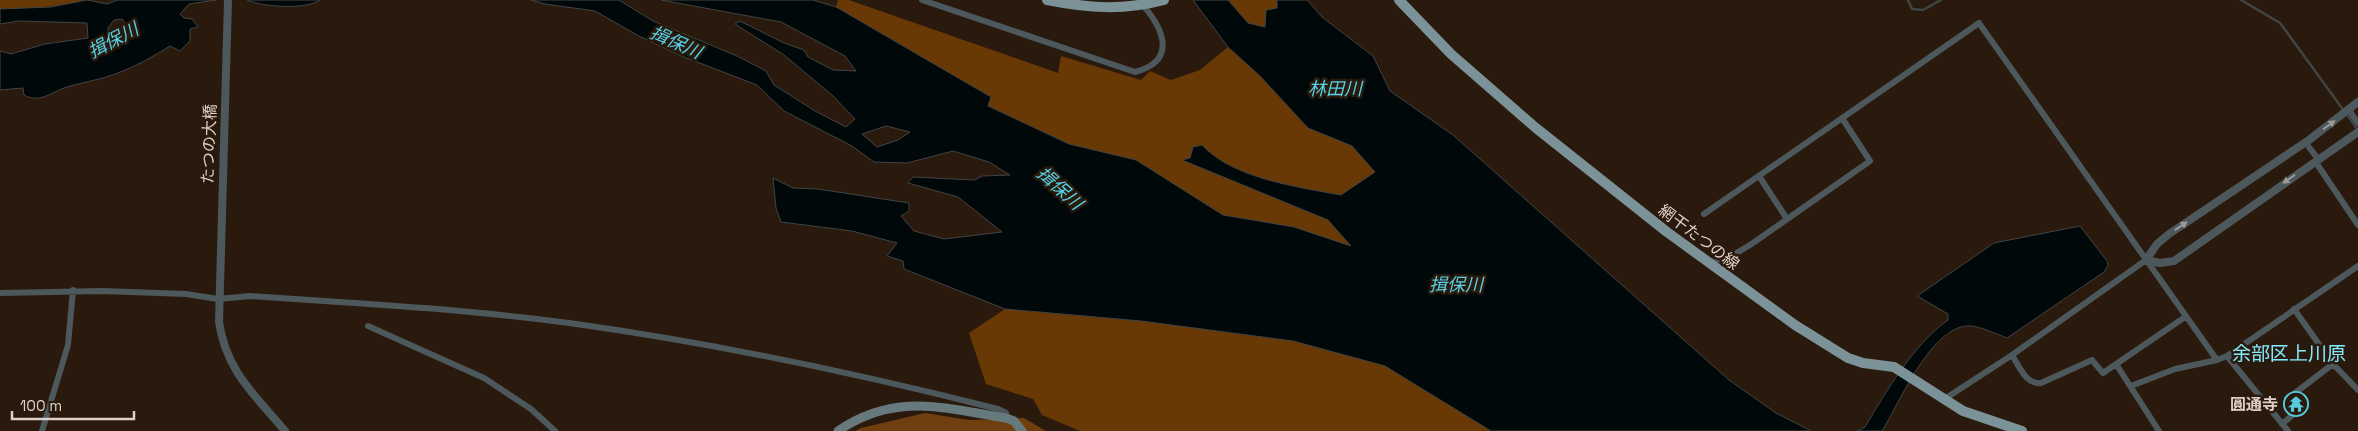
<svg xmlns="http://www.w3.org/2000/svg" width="2358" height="431" viewBox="0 0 2358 431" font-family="'Space Grotesk','Noto Sans JP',sans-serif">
<rect width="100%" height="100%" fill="#2a1a0d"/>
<path fill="#683805" d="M0,0H87C58,6 30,10 0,9Z
M838,0H849L1058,73L1061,56L1141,80L1150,71L1171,80L1200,70L1228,47L1260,76L1308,128L1352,146L1375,172L1341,195C1297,187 1233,178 1202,145L1190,158L1183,159L1328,220L1352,247L1294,227L1223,215L1136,160L1069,144L988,106L991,97L836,7Z
M1228,0H1277V8L1265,27L1248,23Z
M1005,309L1141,321L1293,341L1385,366L1491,431H1080L1042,415L1033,399L986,384L969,333Z"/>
<path fill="#703f10" d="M925,413L969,420L1024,418L1046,431H855L861,428Z"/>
<path fill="#00080a" stroke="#424443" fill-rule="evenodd" d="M87,0L107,4L118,0H216L189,4L180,14L184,18L192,19L198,27L190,29V41L180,51L170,46C152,57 135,67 115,74C100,80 83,82 67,87C51,92 40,104 24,95L23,88L0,90V51L11,54L45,44L88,38L87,23L19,21L0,24V9L51,7ZM122,19L128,27L125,33L108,35V28L114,20Z
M247,0H320C306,10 263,7 247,0Z
M531,0H619L653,21L737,56L766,71L774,85L815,111L846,127L855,119L832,95L784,55L735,24L740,21L784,43L804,50L808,57L833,70L856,71L845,56L781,22L661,0H813L836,7L991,97L988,106L1069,144L1136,160L1223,215L1294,227L1351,246L1328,220L1182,160L1190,158L1193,147L1202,145C1232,178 1297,187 1341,195L1375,172L1352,146L1308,128L1260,76L1228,47L1193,0H1228L1248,23L1265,27L1266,10L1277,8V0H1307L1322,17L1373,56L1390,91L1453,135L1729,380L1776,413L1811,431H1491L1385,366L1293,341L1141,321L1005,309L904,269L903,261L887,256L897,243L852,231L781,222L776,208L773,178L793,188L818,189L909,203V211L901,216L914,231L944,239L1002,232L958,197L908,183L913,177L975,180L982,176L1010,175L989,162L953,151L907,163L874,162L852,146L784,111L757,85L679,55L639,36L595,11L545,4ZM886,126L910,132L898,140L877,147L862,134Z
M2080,226L2107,261L2108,265L2104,272L2007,338C1996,334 1982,327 1971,326C1932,323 1899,404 1882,431H1857L1865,427C1887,390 1913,345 1948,320V314L1917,296L1994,243Z"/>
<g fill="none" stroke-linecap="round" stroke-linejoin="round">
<path stroke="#424443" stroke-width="2.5" d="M1908,0L1912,9L1923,10L1941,0
M2241,0L2280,23L2358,130"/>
<path stroke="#4c585b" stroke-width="6" d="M922,0L1135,72C1180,60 1162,25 1138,0
M2349,110L2358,123
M2305,142L2318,159
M2315,161L2358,225
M1759,176L1787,219
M1704,214L1979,23L2217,360L2227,356L2358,266
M1709,263L1735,254L1753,243L1870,161L1842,118
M0,293L103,291L186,294L218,299L250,296C356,303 463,309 569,323C714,343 856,373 998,409L1006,413V418
M2294,309L2333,364L2358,390
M368,326L484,378L531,409L555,431
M2012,355C2019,366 2026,385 2041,383L2092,360L2103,373L2185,317
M2227,356L2288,431
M2116,364L2159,431
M2131,386L2175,369L2217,360
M1943,400L2012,355L2146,260
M2282,424L2296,412L2287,399L2333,364
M42,431L68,345L73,290"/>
<path stroke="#4c585b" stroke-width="8" d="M228,0L219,322C226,371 255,395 285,431
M2358,102L2309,140L2169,234L2157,244L2146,260L2160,263L2174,261L2358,132"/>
<path stroke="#66797d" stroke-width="9" d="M838,431C895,392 944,408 1006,418L1014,421L1022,431"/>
<path stroke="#7a9298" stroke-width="10" d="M1047,0C1088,8 1123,11 1164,0
M1399,0L1451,54L1536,128L1667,232L1795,325L1848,358L1863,363L1894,367L1963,411L2022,431"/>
</g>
<defs><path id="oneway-solid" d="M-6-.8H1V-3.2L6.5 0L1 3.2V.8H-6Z" transform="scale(1.25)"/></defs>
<g fill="#9b9a97">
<use href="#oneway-solid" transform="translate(2329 125) rotate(-36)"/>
<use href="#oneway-solid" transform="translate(2289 179) rotate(145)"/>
<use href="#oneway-solid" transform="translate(2181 226) rotate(-34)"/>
</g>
<defs>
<symbol id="temple-ring" viewBox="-11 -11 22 22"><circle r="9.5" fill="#2a1a0d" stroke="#55cadf" stroke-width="1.5"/><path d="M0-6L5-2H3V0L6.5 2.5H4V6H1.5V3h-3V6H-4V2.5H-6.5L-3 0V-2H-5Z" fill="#55cadf"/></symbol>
</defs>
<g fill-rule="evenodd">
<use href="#temple-ring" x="2282" y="390" width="28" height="28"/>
</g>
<g text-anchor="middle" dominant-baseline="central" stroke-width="5" stroke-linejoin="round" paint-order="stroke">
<g font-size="16" fill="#dcd0c8" stroke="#2a1a0d">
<text transform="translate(209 144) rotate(-88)">たつの大橋</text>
<text transform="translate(1699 237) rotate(37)">網干たつの線</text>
</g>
<g font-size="16" font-weight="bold" fill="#dcd0c8" stroke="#2a1a0d" text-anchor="end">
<text x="2278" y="404">圓通寺</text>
</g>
<g font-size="18" font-style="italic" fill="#55d1e8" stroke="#2a1a0d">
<text transform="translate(113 40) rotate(-28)">揖保川</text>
<text transform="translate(676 42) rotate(24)">揖保川</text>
<text x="1335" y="88">林田川</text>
<text transform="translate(1060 188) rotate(42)">揖保川</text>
<text x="1456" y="284">揖保川</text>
</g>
<g font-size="19" fill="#84ebff" stroke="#2a1a0d">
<text x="2289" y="353">余部区上川原</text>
</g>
</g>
<path d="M12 411v8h122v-8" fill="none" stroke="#dcd0c8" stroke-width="2.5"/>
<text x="20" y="411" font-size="15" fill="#dcd0c8" stroke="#2a1a0d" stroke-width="4" paint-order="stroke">100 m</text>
</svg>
